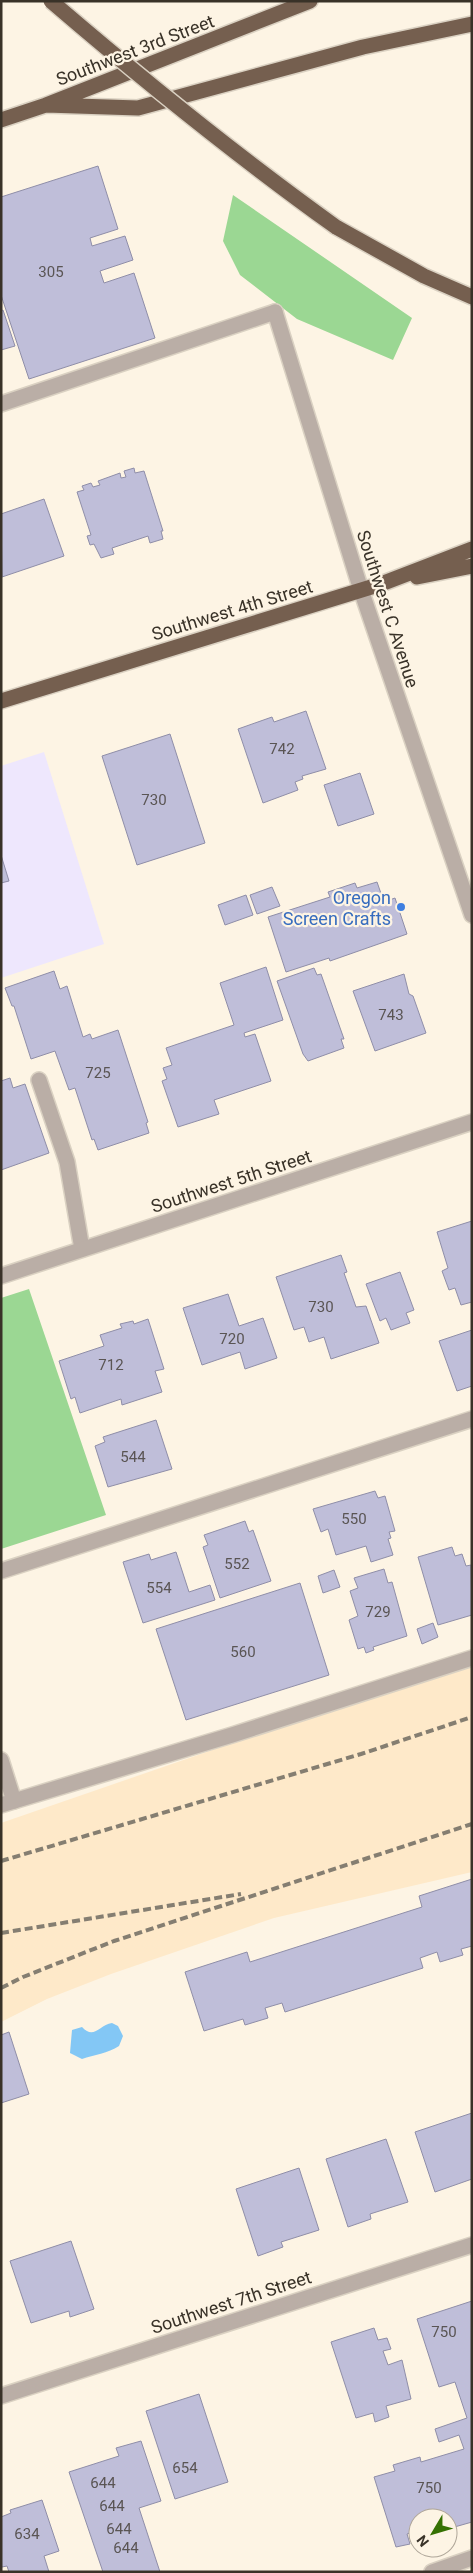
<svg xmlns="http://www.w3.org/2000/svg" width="473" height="2573" viewBox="0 0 473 2573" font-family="Roboto,sans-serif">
<rect width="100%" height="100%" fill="#fdf4e4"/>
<path fill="#eee7fd" d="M44,752L104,944L1,978V766Z"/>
<path fill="#fee9c9" d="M472,1667V1872L274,1918L111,1974L47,1999L1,2022V1823L224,1746Z"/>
<path fill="#9bd793" d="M233,195L412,318L393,360L297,319L240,275L223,241Z
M29,1289L106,1515L1,1549V1298Z"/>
<path fill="#83c7f5" d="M112,2023L118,2026L123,2036L119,2046C108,2053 94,2055 82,2059L70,2053L72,2030L82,2027C94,2040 99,2025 112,2023Z"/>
<path fill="#bfbed9" stroke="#8f8ea8" d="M98,166L118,229L90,238L92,246L125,236L133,260L100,271L104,283L134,273L155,338L29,379L1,295V197Z
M3,310L15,346L1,350V311Z
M134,468L135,473L144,471L163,531H161L163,539L150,543L148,536L112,548L114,554L101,558L94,544L90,545L87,536L91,535L77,492L84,490L82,486L91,483L93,487L100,485L98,481L120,473L121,478L126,477L124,471Z
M44,499L64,556L2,577L1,514Z
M306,711L326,769L302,776L303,779L295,782L298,790L263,803L238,729L272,717L274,722Z
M170,734L205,843L137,865L102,756Z
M360,773L374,814L338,826L324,785Z
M1,855L9,881L1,883Z
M377,882L384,902L395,898L407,934L330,961L329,958L286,972L268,917L330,897L328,892L355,883L357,888Z
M272,887L280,906L257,914L250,895Z
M246,895L253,915L225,925L218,905Z
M266,967L283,1020L244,1033L245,1037L255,1034L271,1081L214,1100L219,1114L178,1127L162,1081L167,1079L163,1068L172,1065L166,1048L234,1025L220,983Z
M314,968L317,975L321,974L344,1039H341L344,1048L308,1061L303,1054L277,981Z
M54,971L60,989L67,986L83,1037L90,1034L92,1039L118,1030L148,1122L146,1123L149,1133L98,1150L94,1139L92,1140L75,1088L69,1090L55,1051L31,1059L14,1006H12L5,988Z
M404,974L409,994L413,996L426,1033L375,1051L353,991Z
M10,1078L13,1088L25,1084L49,1153L1,1170V1081Z
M472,1221V1302L461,1305L455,1288L449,1290L442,1271L448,1268L437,1232Z
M341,1255L347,1272L344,1273L356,1307L366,1306L379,1343L331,1359L324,1337L309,1342L304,1327L294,1330L276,1277Z
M400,1272L414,1310L406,1313L410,1323L391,1330L386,1318L380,1321L366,1284Z
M228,1294L239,1326L263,1318L277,1358L245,1369L240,1352L202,1365L183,1308Z
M148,1319L164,1369L155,1371L162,1392L122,1405L121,1399L80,1413L75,1397L71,1399L59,1361L104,1346L100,1335L122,1328L120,1324L133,1321L134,1324Z
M472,1330V1386L457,1391L439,1341Z
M156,1420L172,1469L108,1487L95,1446L105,1442L103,1437Z
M375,1491L378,1498L385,1496L395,1531L389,1532L391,1538L388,1539L393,1555L371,1562L366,1546L336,1555L328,1529L321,1532L313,1509Z
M245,1521L249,1532L253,1530L271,1581L220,1598L203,1547L208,1545L204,1535Z
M452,1547L455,1556L462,1554L466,1566L471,1565L472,1615L438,1625L418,1557Z
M176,1552L189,1592L210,1585L215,1600L143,1623L123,1562L149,1554L151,1560Z
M384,1569L388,1583L392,1582L407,1636L373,1647L374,1650L366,1653L364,1647L358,1649L349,1620L358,1616L350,1591L358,1588L354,1578Z
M334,1570L340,1587L323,1593L318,1576Z
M300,1583L329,1675L186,1720L156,1629Z
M433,1623L438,1637L422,1644L417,1629Z
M472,1879V1946L461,1949L463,1955L440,1962L437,1952L420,1958L423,1968L285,2012L282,2003L265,2008L268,2018L245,2025L243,2019L204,2031L185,1972L247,1952L250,1962L422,1907L419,1896Z
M9,2032L29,2094L1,2103V2035Z
M472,2113V2179L435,2192L415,2132Z
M386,2139L408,2202L370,2214L371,2219L348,2227L326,2159Z
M299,2168L319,2230L281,2242L283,2247L258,2256L236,2189Z
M71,2241L94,2309L70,2317L69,2311L31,2323L10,2261Z
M472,2301V2522L451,2528L448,2518H418V2530L407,2534L410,2544L396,2547L374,2477L395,2471L393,2465L420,2457L421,2462L464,2449L459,2435L439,2442L435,2429L467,2418L455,2382L439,2387L417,2319Z
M374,2328L378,2340L387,2338L391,2349L383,2351L388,2365L402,2360L411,2399L386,2406L389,2417L375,2422L373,2413L356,2418L331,2342Z
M199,2394L228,2482L175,2499L146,2411Z
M141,2441L161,2501L139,2508L160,2572H103L69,2472L119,2456L116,2448Z
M42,2500L59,2551L44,2556L49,2572H9L7,2566L2,2567L1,2564V2517L11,2513L10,2510Z"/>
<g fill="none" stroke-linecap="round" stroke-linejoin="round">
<defs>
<path id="lane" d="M1,404L275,312
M39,1080L67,1162L82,1249
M1,1571L472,1419
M14,1801L232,1735L472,1658
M432,2572L472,2558"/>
<path id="street" d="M275,312L361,590L472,915
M1,1276L472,1122
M1,1760L14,1801L1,1805
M1,2396L472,2245"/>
<path id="highway" d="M46,105L138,108L363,47L472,24
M1,120L46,105L310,1
M336,227L424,276L472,297
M417,577L472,566
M1,701L381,584L472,549"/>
</defs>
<use href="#lane" stroke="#dad1c2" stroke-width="18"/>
<use href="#street" stroke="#dad1c2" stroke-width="18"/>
<use href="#highway" stroke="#dad1c2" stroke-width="18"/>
<use href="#lane" stroke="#baaea6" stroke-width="15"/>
<use href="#street" stroke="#baaea6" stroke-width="15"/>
<use href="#highway" stroke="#755f4f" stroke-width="15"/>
<path stroke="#857e71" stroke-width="4" stroke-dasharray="8 4" stroke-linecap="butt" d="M1,1861L361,1754L472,1717
M1,1933L241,1894
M1,1988L23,1977L114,1941L472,1824"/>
<defs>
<path id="highway-bridge" d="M51,1C143,80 237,156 336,227"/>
</defs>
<use href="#highway-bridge" stroke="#dad1c2" stroke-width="18" stroke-linecap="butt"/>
<use href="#highway-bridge" stroke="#755f4f" stroke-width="15"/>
</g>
<circle fill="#3f7fe0" stroke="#fdf4e4" stroke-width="2" cx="401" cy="907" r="5"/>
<g text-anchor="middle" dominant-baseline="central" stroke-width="4.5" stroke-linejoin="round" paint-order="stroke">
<g font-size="15" fill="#5a5554">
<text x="51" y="272">305</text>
<text x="282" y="749">742</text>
<text x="154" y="800">730</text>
<text x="391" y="1015">743</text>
<text x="98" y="1073">725</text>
<text x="321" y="1307">730</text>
<text x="232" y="1339">720</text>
<text x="111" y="1365">712</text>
<text x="133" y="1457">544</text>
<text x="354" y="1519">550</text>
<text x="237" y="1564">552</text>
<text x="159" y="1588">554</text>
<text x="378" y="1612">729</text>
<text x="243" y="1652">560</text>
<text x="444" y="2332">750</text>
<text x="185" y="2468">654</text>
<text x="103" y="2483">644</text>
<text x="429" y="2488">750</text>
<text x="112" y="2506">644</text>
<text x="119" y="2529">644</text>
<text x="27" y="2534">634</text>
<text x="126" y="2548">644</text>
</g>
<g font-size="18" fill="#393228" stroke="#fdf4e4">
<text transform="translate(135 50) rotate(-21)">Southwest 3rd Street</text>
<text transform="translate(388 609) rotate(72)">Southwest C Avenue</text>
<text transform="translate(232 610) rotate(-17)">Southwest 4th Street</text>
<text transform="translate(231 1181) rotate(-18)">Southwest 5th Street</text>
<text transform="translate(231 2302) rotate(-18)">Southwest 7th Street</text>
</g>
<g font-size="18" fill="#366cbe" stroke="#fdf4e4" text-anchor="end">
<text x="391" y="897">Oregon<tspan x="391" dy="21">Screen Crafts</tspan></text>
</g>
</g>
<rect width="473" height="2573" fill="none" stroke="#393228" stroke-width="5"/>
<g transform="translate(433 2533) rotate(232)"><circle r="24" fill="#fdf4e4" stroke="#afa699"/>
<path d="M0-4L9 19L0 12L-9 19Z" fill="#357102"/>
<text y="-8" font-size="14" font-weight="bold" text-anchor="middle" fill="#393228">N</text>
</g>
</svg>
